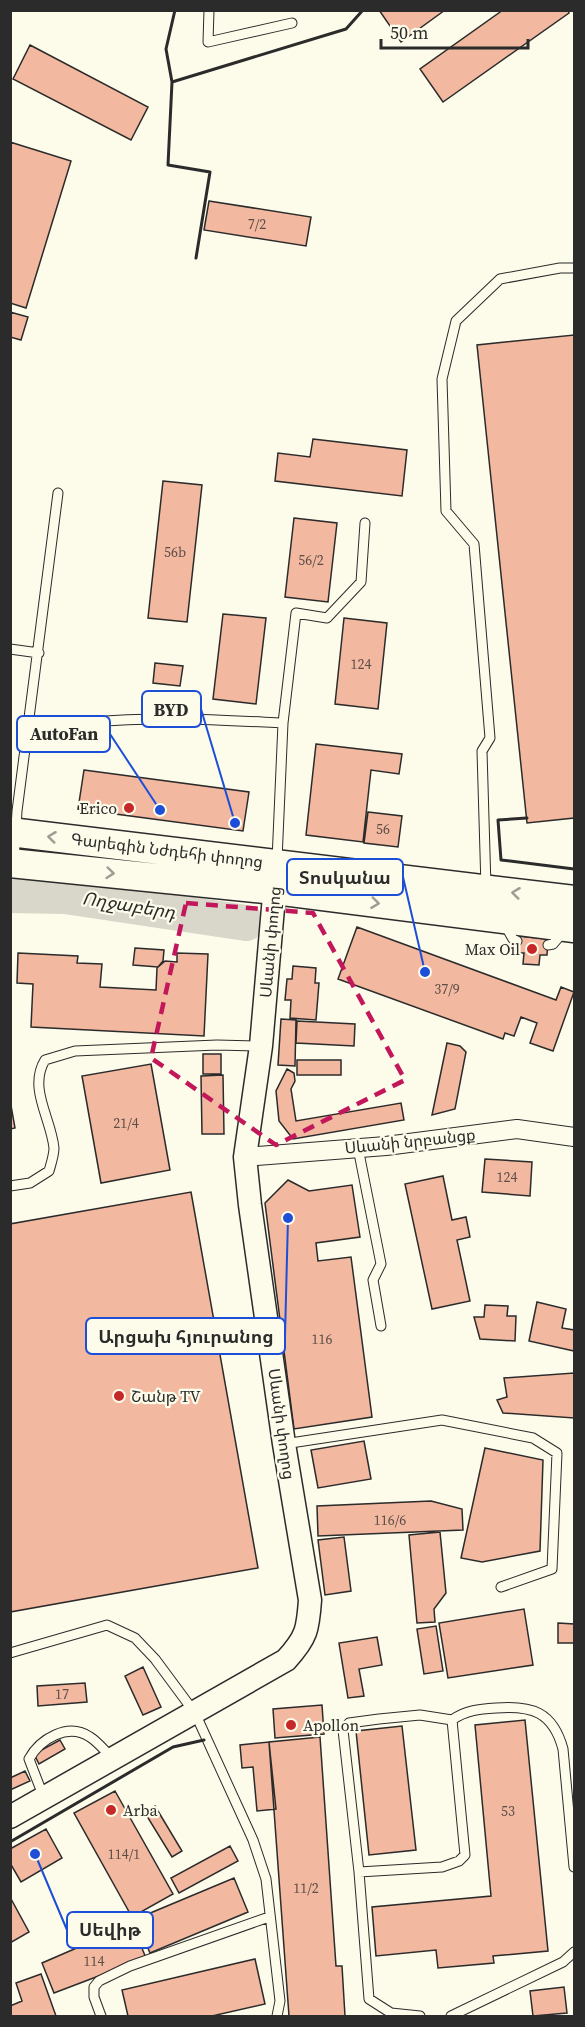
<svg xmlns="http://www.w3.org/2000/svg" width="585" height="2027" viewBox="0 0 585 2027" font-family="'Source Serif 4','Noto Sans Armenian',serif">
<rect width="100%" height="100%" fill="#fdfbea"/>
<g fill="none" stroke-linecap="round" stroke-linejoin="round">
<path stroke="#d8d7c9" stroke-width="36" d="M10,895L65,896L246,923"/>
</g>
<path fill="#f2b8a0" stroke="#2b2b2b" stroke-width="1.5" d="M379,10H445L401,42Z
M503,10H568L569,13L443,102L420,69Z
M30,45L148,107L131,140L13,79Z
M10,142L71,161L26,308L10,303Z
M209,201L311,217L306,246L204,230Z
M10,312L28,317L21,340L10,337Z
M574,335V818L527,823L477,345Z
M313,439L407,450L402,496L275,481L278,453L310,457Z
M163,481L202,485L187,622L148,618Z
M294,518L337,523L328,602L285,597Z
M223,614L266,618L256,704L213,699Z
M344,618L387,623L378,709L335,704Z
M155,663L183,666L180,686L153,683Z
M316,744L402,754L399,774L371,770L363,842L306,835Z
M84,770L249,792L243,831L78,809Z
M368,812L402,816L398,847L364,843Z
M357,927L556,1000L561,987L574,992L553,1051L530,1043L537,1023L521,1017L514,1036L505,1033L503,1039L338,979Z
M518,936L548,939L547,955H540L539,965L523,964L524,953H516Z
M135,948L164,950L163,961L158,967L133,965Z
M18,953L78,956L77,963L102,964L100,987L156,990L157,968L165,961L177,962V953L208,954L204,1036L31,1027L33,984L17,983Z
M293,966L316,968L315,983H319L316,1020L290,1018L291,1000H285L287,979H292Z
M281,1019L296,1020L295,1066L278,1065Z
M297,1021L355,1024L354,1046L296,1043Z
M447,1043L460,1046L466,1052L455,1109L432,1115Z
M203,1054H221V1074H203Z
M297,1060H341V1075H297Z
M151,1064L170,1170L101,1183L82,1076Z
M287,1069L294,1073L295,1081L291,1089L296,1121L401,1103L404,1120L293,1139L279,1121L276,1091Z
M223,1075L224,1134H202L201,1076Z
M10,1100L15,1128L10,1129Z
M485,1159L532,1162L530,1196L482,1192Z
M443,1176L452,1220L466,1217L470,1237L457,1240L470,1301L432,1309L405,1184Z
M288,1180L309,1191L352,1185L360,1237L316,1243L318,1261L351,1257L372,1417L294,1429L265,1203Z
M191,1192L258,1568L10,1612V1224Z
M537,1302L566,1309L562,1328L574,1330V1351L529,1341Z
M485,1305L508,1306L507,1316H516L515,1341L480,1339L474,1317H484Z
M574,1373V1418L503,1413L497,1400L507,1397L504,1378Z
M364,1441L371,1479L318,1488L311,1450Z
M485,1448L543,1460L540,1551L482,1562L461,1558Z
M431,1501L462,1509L463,1530L318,1536L317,1506Z
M440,1532L446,1593L434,1609L435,1622L417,1623L409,1535Z
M344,1537L351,1591L325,1595L318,1540Z
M524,1609L533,1665L448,1678L439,1623Z
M558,1623L574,1624V1643H558Z
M436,1626L443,1671L424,1674L417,1629Z
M377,1637L382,1665L359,1669L364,1696L348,1698L339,1643Z
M143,1667L161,1707L143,1715L125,1676Z
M85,1683L87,1702L38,1706L37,1686Z
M322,1705L324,1734L275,1738L273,1709Z
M525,1720L548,1951L493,1956L494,1963L438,1968L436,1950L376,1956L372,1907L491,1896L475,1725Z
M402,1726L416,1850L369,1855L356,1731Z
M320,1737L336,1966H342L345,2016H289L269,1742Z
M60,1740L65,1749L39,1764L34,1754Z
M269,1742L276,1809L257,1811L253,1767L242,1768L240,1745Z
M25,1771L30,1781L10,1790V1778Z
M115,1791L173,1894L132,1917L74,1813Z
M155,1806L182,1851L172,1857L145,1813Z
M46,1829L62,1858L21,1882L10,1863V1849Z
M230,1846L238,1861L179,1893L171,1878Z
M234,1878L248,1912L150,1953L136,1919Z
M10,1897L29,1932L10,1943Z
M132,1924L146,1958L54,1993L42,1963Z
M255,1959L265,2004L212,2016H128L122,1990Z
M41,1974L56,2016H10V2006L22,2001L16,1983Z
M564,1987L567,2013L533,2016L530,1991Z"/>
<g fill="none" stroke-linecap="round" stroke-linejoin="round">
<defs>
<path id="service" d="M209,10L208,42L292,23
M10,649L39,653
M93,722C156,716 219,720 283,723
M277,860L283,723L296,613L327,618L361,582L365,523
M14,861L17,811L58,493
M486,887L482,751L490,738L474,544L446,511L442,379L456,321L500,279L560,268H574
M505,925L513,939L517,941
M548,945L553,944L564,931
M358,1148L381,1264L373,1280L381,1326
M10,1186L30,1183L49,1171C51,1164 54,1155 54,1148C51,1118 28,1088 45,1060L75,1051L217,1045L261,1046
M284,1444L442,1420L533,1438L557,1453L552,1569L501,1587
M10,1653L107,1625L135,1638L155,1659L195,1713L253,1840L266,1879L280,2001L277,2016
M44,1798L29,1759C40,1739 68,1722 90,1737C98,1742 105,1751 111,1757
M359,1872L442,1867L459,1861L465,1855L452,1720C466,1710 480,1709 496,1708C532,1705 553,1712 563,1749L574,1867
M101,2016L94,1997V1987L99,1981L130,1966L269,1917
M420,2016L391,2013L369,1999L359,1872L343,1730L349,1723L379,1719L420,1715L452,1720
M451,2016L563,1962L574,1952"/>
<path id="minor" d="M245,1157L386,1146L517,1129L574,1137"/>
<path id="tertiary" d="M10,1817L286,1660C307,1637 308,1629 310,1600L284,1444L250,1205L245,1157L261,1046L276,873"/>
<path id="primary" d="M10,832L574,900
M10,863L275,890L574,928"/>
</defs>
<use href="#service" stroke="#2b2b2b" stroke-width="11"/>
<use href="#minor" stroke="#2b2b2b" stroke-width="20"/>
<use href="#tertiary" stroke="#2b2b2b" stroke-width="25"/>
<use href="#primary" stroke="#2b2b2b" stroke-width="31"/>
<use href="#service" stroke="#fdfbea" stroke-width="9"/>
<use href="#minor" stroke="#fdfbea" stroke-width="18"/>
<use href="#tertiary" stroke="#fdfbea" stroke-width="22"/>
<use href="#primary" stroke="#fdfbea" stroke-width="28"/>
<path stroke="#2b2b2b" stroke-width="3" d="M175,10L166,49L172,82L168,165L210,172L196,258
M172,82L346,29L363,10
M527,818L498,820L501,860L574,869
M10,1842L173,1747L204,1740"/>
</g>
<defs><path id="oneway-chevron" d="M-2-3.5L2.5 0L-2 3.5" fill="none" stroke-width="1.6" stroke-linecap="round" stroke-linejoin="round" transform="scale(1.5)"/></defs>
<g stroke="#9e9d94">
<use href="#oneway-chevron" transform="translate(52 837) rotate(-173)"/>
<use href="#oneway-chevron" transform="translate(110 873) rotate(6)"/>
<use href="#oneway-chevron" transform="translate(516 893) rotate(-173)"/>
<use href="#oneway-chevron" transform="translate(375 903) rotate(7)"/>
</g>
<path fill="none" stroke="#c2185b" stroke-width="4.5" stroke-dasharray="12 8" stroke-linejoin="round" d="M186,903L313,913L405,1080L276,1145L151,1058Z"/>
<g fill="#c62828" stroke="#fdfbea" stroke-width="2">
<circle cx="129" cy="808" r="6"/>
<circle cx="532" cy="949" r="6"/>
<circle cx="119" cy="1396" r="6"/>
<circle cx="291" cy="1725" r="6"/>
<circle cx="111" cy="1810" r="6"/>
</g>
<g text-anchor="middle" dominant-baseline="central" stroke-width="4.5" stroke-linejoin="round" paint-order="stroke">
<g font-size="14" fill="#5d4e48">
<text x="257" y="224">7/2</text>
<text x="175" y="552">56b</text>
<text x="311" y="560">56/2</text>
<text x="361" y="664">124</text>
<text x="383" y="829">56</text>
<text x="447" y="989">37/9</text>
<text x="126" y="1123">21/4</text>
<text x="507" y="1177">124</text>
<text x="322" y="1339">116</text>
<text x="390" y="1520">116/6</text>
<text x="62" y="1694">17</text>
<text x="508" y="1811">53</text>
<text x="124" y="1854">114/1</text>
<text x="306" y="1888">11/2</text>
<text x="94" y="1961">114</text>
</g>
<g font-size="16" fill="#2b2b2b" stroke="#fdfbea" text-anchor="start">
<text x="117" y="808" text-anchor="end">Erico</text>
<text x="520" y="949" text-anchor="end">Max Oil</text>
<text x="131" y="1396">Շանթ TV</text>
<text x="303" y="1725">Apollon</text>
<text x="123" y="1810">Arba</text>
</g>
<g font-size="16" fill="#2b2b2b" stroke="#fdfbea">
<text transform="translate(167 850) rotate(7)">Գարեգին Նժդեհի փողոց</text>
<text transform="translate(270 942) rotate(-85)">Սևանի փողոց</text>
<text transform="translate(410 1141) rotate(-6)">Սևանի նրբանցք</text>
<text transform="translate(282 1424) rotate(82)">Սևանի փողոց</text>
</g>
<g font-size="18" font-style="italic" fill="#2b2b2b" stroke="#fdfbea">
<text transform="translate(129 905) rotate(9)">Ողջաբերդ</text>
</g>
</g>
<path fill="none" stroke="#1d4ed8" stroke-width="2" d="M235 823L201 709M160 810L110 734M425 972L403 877M288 1218L285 1336M35 1854L67 1930"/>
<g fill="#1d4ed8" stroke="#fdfbea" stroke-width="2">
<circle cx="235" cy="823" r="6"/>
<circle cx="160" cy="810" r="6"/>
<circle cx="425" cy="972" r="6"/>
<circle cx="288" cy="1218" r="6"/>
<circle cx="35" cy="1854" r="6"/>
</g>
<g fill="#fdfbea" stroke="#1d4ed8" stroke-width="2">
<rect x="142" y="691" width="59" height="36" rx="6"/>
<rect x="17" y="716" width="93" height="36" rx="6"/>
<rect x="287" y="859" width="116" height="36" rx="6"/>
<rect x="86" y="1318" width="199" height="36" rx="6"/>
<rect x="67" y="1912" width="86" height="36" rx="6"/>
</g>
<g font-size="18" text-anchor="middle" font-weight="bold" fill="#2b2b2b">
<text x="171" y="716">BYD</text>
<text x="64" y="740">AutoFan</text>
<text x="345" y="884">Տոսկանա</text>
<text x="186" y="1343">Արցախ հյուրանոց</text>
<text x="110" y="1936">Սեվիթ</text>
</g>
<rect width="585" height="2027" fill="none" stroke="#2b2b2b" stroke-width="24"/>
<path d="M381 39v9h147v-9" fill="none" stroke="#2b2b2b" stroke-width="3"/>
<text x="390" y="39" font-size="18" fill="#2b2b2b" stroke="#fdfbea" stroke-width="4.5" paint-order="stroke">50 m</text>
</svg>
